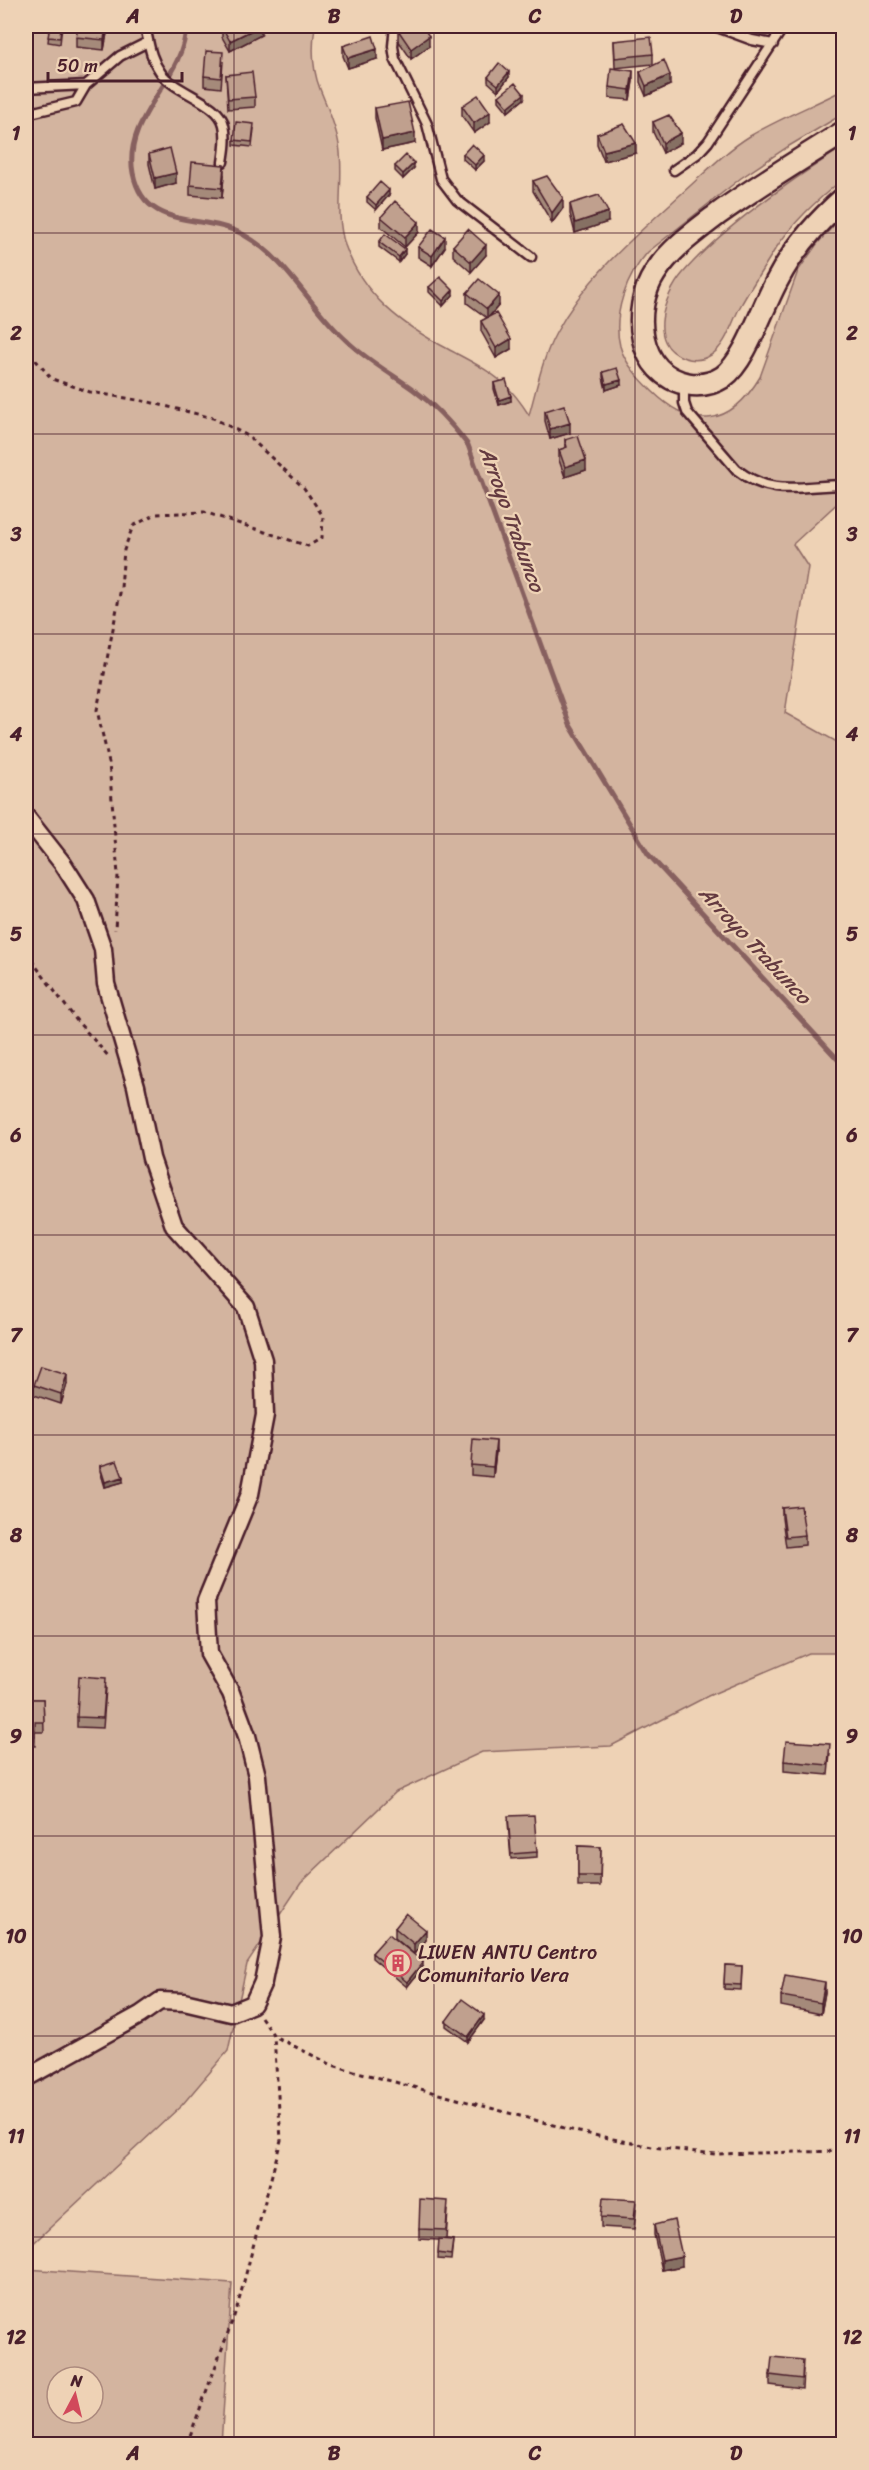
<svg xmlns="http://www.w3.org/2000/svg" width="869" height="2470" viewBox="0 0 869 2470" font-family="Sriracha,sans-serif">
<rect width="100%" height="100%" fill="#eed2b5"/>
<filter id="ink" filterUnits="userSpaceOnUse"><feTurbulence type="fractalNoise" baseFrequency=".0167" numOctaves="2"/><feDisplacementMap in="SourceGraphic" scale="12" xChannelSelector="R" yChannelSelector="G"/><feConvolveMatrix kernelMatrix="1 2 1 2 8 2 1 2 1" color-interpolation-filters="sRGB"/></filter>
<g filter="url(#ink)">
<path fill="#d3b49f" stroke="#8e6a65" stroke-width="1.5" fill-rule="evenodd" d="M26,26H315C312,46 312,69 320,89C327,107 336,125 339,145C345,178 334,211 345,245C363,296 402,325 448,349C468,360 490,370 506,386C515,394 522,404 529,415C537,387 542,359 556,333C585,278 635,236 680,195C703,175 724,152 750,136C780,118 812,106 843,90V114L789,146L741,178L648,252C627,275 612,314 620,346C625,364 639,378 652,391C693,431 730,427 760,377L798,271L817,244L843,215V498L793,544L808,567L785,713L839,743L843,749V1653H809L708,1696L611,1746L482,1752L396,1792L301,1883L247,1964L228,2051L182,2105L26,2250Z
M843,147V179C817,200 793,222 774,251C763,269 751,287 741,305C732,321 727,345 711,355C703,360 694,361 685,358C646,345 664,295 683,273C722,228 793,179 843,147Z
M26,2269L232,2283L221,2444H70L26,2442ZM57,2377H93V2413H57Z"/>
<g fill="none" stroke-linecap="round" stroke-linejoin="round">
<path stroke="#87615f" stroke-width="5" d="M186,26C185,79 122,117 133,173C145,233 204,212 244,235C289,260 310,309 348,342C368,361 392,374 414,390C436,406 452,424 468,445L570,725L648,854L844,1066"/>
<defs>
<path id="service" d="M145,26C149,43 150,58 161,73C176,93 219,102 224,125C227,137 225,150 223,162
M395,26L393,46L395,59L427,124L441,179L457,200L531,257
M714,26L752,40L773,44
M783,28L796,26
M26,88L86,85L120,56L148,42
M26,114L76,102L86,85
M674,170L697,154L708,142L784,26
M684,384V403L687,412L737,470C773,498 803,485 844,485"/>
<path id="minor" d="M26,817L63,864L86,900L103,949L106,984L136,1086L151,1158L174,1226L246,1307L263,1360L265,1415L250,1494L206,1601L209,1654L231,1693L247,1736L257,1776L272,1937L263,1982L253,2004L231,2013L184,2002L160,2001L140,2015L26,2078"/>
<path id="tertiary" d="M844,132C801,159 758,185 718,214C696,231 670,249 655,273C631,309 637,375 688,384C700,386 712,384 723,377C746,361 763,305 778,279C794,248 818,221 844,198"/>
</defs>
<use href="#service" stroke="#4a1f2b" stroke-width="13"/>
<use href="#minor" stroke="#4a1f2b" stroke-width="21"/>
<use href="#tertiary" stroke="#4a1f2b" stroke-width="26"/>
<path stroke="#4a1f2b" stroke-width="3" stroke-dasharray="4.5 4.5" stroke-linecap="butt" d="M26,335L32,356L52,379L90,392L149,402L213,418L248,436L304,488L323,516L322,538L308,546L204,512L156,514L133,526L124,550L121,588L97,710L109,763L118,875L115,930
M26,953L77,1021L110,1058
M261,2017L274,2036L332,2065L579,2132L652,2147L715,2154L844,2151
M187,2444L237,2308L281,2140L274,2036"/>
<use href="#service" stroke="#eed2b5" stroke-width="8"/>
<use href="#minor" stroke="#eed2b5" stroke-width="16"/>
<use href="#tertiary" stroke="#eed2b5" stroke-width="21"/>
</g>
<path fill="#a58a7a" stroke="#4a1f2b" stroke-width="1.5" d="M50,26H62L60,44L48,42Z
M222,27L261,35L230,51L222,37Z
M398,30L429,46L411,59L398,40Z
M107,33L104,50L76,47V37Z
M614,41L653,54V64L615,68Z
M343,46L377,59L348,68L343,56Z
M223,62L221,88L204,86V76Z
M640,72L670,85L646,96L640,82Z
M226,75L255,97V107L228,109Z
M488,77H509L498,91L488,82Z
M633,81L630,100L609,98V87Z
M499,96L524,99L508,112L499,101Z
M462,106L490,122L474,133L462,116Z
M375,108L415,143L382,150L375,118Z
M653,122L681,143L663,153L653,132Z
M254,129L252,147L234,145V140Z
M597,134L636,153L604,161L597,144Z
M149,154L176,183L155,189L149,164Z
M463,154L484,161L475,170L463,159Z
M395,166L414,168L403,179L395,171Z
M224,175L222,198L190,195V185Z
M533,181L563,208L552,223L533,191Z
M389,195L376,210L367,202V197Z
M570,204L608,222L575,233L570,214Z
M381,217L419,232L405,247L381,227Z
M379,242L405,254L399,262L379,247Z
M453,246L486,255L471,272L453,256Z
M418,247H445L432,266L418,257Z
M429,287L453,295L443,306L429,292Z
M467,293L499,305L489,317L511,349L496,358L481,331V321L487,318L467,303Z
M603,372L621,385L606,390L603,377Z
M494,383L511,401L499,405L494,389Z
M545,411L570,433L550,439L545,421Z
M565,440L586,470L565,477L559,460V450L565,448Z
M67,1384L61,1404L34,1395V1385Z
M496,1451L493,1477L471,1475V1465Z
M100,1466L123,1482L105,1487L100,1471Z
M782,1508L805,1535V1545L786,1547L782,1518Z
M106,1688L103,1728L77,1727V1717Z
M26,1699H43L44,1732H35V1746H26Z
M830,1754L828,1775L784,1771V1761Z
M508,1822L537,1852V1857L511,1859Z
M578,1846L601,1847L600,1886H578Z
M395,1928L426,1940L414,1954L395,1938Z
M372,1953L423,1967L407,1987L372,1958Z
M725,1965L742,1966L741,1990L724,1989Z
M825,1992L821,2014L781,2006V1996Z
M484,2020L468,2042L446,2026V2021Z
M636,2210L634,2229L601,2227V2217Z
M448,2211L446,2239L453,2240L451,2260L438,2259L439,2240L419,2239V2229Z
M654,2225L682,2266L662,2270L654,2235Z
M803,2370L802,2389L770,2385V2375Z"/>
<path fill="#867063" stroke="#4a1f2b" stroke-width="1.5" d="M107,26V33L104,50V40Z
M261,26V35L230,51V41Z
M429,36V46L411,59V49Z
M377,49V59L348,68V58Z
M633,71V81L630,100V90Z
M509,72V77L498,91V85Z
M670,75V85L646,96V86Z
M524,94V99L508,112V107Z
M490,112V122L474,133V123Z
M415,133V143L382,150V140Z
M681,133V143L663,153V143Z
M636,143V153L604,161V151Z
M484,155V161L475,170V165Z
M414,163V168L403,179V174Z
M224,165V175L222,198V188Z
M176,173V183L155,189V178Z
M389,190V195L376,210V205Z
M563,198V208L552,223V213Z
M608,212V222L575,233V223Z
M419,222V232L405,247V237Z
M445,237V247L432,266V256Z
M486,245V255L471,272V262Z
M405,249V254L399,262V257Z
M453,290V295L443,306V301Z
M499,295V305L487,319V309Z
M511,339V349L496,358V348Z
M621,380V385L606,390V384Z
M511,396V401L499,405V400Z
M570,423V433L550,439V429Z
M586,460V470L565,477V467Z
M67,1374V1384L61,1404V1394Z
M496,1441V1451L493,1477V1467Z
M123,1477V1482L105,1487V1482Z
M426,1930V1940L414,1954V1944Z
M423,1962V1967L407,1987V1982Z
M825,1982V1992L821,2014V2003Z
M484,2015V2020L468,2042V2037Z
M682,2256V2266L662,2270V2260Z"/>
<path fill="#c0a08e" stroke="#4a1f2b" stroke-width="1.5" d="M50,26H61L60,38L48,37Z
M78,26H106L104,40L76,37Z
M225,26H260L230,41L222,27Z
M405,26H422L429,36L411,49L398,30Z
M373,36L377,49L348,58L343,46Z
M651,37L653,54L615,58L614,41Z
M206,51L223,52L221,78L204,76Z
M664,60L670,75L646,86L640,72Z
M499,63L509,72L498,85L488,77Z
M611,68L633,71L630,90L609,87Z
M252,72L255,97L228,99L226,75Z
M515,83L524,94L508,107L499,96Z
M478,95L490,112L474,123L462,106Z
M408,102L415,133L382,140L375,108Z
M669,115L681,133L663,143L653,122Z
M236,122L254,124L252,142L234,140Z
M624,124L636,143L604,151L597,134Z
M472,144L484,155L475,165L463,154Z
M170,148L176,173L155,178L149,154Z
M406,155L414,163L403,174L395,166Z
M192,162L224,165L222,188L190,185Z
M547,176L563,198L552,213L533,181Z
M380,182L389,190L376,205L367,197Z
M599,195L608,212L575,223L570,204Z
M395,201L419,222L405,237L381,217Z
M432,229L445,237L432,256L418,247Z
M468,229L486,245L471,262L453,246Z
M385,234L405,249L399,257L379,242Z
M440,277L453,290L443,301L429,287Z
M479,279L499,295L487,309L467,293Z
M496,313L511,339L496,348L481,321Z
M617,368L621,380L606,384L603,372Z
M506,380L511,396L499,400L494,383Z
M564,405L570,423L550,429L545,411Z
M578,436L586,460L565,467L559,450L567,447L565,440Z
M41,1366L67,1374L61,1394L34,1385Z
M473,1439L496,1441L493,1467L471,1465Z
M117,1461L123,1477L105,1482L100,1466Z
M801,1506L805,1535L786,1537L782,1508Z
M79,1676L106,1678L103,1718L77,1717Z
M26,1699H43L44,1722H35V1736H26Z
M786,1741L830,1744L828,1765L784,1761Z
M26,1770H28L27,1791H26Z
M534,1815L537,1852L511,1854L508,1816Z
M578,1846L601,1847L600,1876H578Z
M406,1914L426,1930L414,1944L395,1928Z
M389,1934L423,1962L407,1982L372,1953Z
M725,1965L742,1966L741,1985L724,1984Z
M785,1975L825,1982L821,2003L781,1996Z
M462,1999L484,2015L468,2037L446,2021Z
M603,2198L636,2200L634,2219L601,2217Z
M420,2199L448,2201L446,2230L419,2229Z
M674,2220L682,2256L662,2260L654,2225Z
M439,2239L453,2240L451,2255L438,2253Z
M772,2357L803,2360L802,2379L770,2375Z"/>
</g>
<path fill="none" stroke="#4a1f2b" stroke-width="1.5" stroke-opacity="0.55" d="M234,26V2444M434,26V2444M635,26V2444M26,233H844M26,434H844M26,634H844M26,834H844M26,1035H844M26,1235H844M26,1435H844M26,1636H844M26,1836H844M26,2036H844M26,2237H844"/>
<defs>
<symbol id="building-ring" viewBox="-11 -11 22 22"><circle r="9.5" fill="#eed2b5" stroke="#d1495b" stroke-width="1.5"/><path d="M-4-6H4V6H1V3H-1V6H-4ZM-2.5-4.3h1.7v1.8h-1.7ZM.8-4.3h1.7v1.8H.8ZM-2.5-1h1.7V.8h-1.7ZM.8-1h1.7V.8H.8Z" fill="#d1495b"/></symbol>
</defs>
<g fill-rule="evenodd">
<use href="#building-ring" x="383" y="1948" width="30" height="30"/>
</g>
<g text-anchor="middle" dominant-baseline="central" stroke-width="4.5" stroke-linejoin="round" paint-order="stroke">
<g font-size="20" fill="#4a1f2b" stroke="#eed2b5" text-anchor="start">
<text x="418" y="1952">LIWEN ANTU Centro<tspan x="418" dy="23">Comunitario Vera</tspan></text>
</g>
<g font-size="21" font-style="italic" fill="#643a40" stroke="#eed2b5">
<text transform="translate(512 519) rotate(70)">Arroyo Trabunco</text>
<text transform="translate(755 945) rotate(47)">Arroyo Trabunco</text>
</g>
</g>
<rect width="869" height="2470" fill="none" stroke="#eed2b5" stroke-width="66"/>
<g transform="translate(75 2395) rotate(7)"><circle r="28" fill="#eed2b5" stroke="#ac8a7e" stroke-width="1.5"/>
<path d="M0-4.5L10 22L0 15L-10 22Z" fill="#d1495b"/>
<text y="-9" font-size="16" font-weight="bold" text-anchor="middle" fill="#4a1f2b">N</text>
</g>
<path d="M48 72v9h134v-9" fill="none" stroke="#4a1f2b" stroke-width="3"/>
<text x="57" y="72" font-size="18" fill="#4a1f2b" stroke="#eed2b5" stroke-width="4.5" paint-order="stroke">50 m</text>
<rect x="33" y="33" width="803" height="2404" fill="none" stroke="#4a1f2b" stroke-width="2"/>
<g font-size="20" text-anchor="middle" font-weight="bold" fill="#4a1f2b">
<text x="133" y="23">A</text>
<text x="334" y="23">B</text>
<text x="535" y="23">C</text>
<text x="736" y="23">D</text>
<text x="16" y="140">1</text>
<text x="852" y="140">1</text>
<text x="16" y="340">2</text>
<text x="852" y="340">2</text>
<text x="16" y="541">3</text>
<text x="852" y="541">3</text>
<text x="16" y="741">4</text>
<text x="852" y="741">4</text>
<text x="16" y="941">5</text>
<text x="852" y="941">5</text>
<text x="16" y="1142">6</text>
<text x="852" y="1142">6</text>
<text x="16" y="1342">7</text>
<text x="852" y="1342">7</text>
<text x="16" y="1542">8</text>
<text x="852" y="1542">8</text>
<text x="16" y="1743">9</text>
<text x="852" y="1743">9</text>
<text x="16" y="1943">10</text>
<text x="852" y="1943">10</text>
<text x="16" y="2143">11</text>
<text x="852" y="2143">11</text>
<text x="16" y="2344">12</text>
<text x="852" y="2344">12</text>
<text x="133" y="2460">A</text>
<text x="334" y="2460">B</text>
<text x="535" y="2460">C</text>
<text x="736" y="2460">D</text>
</g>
</svg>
